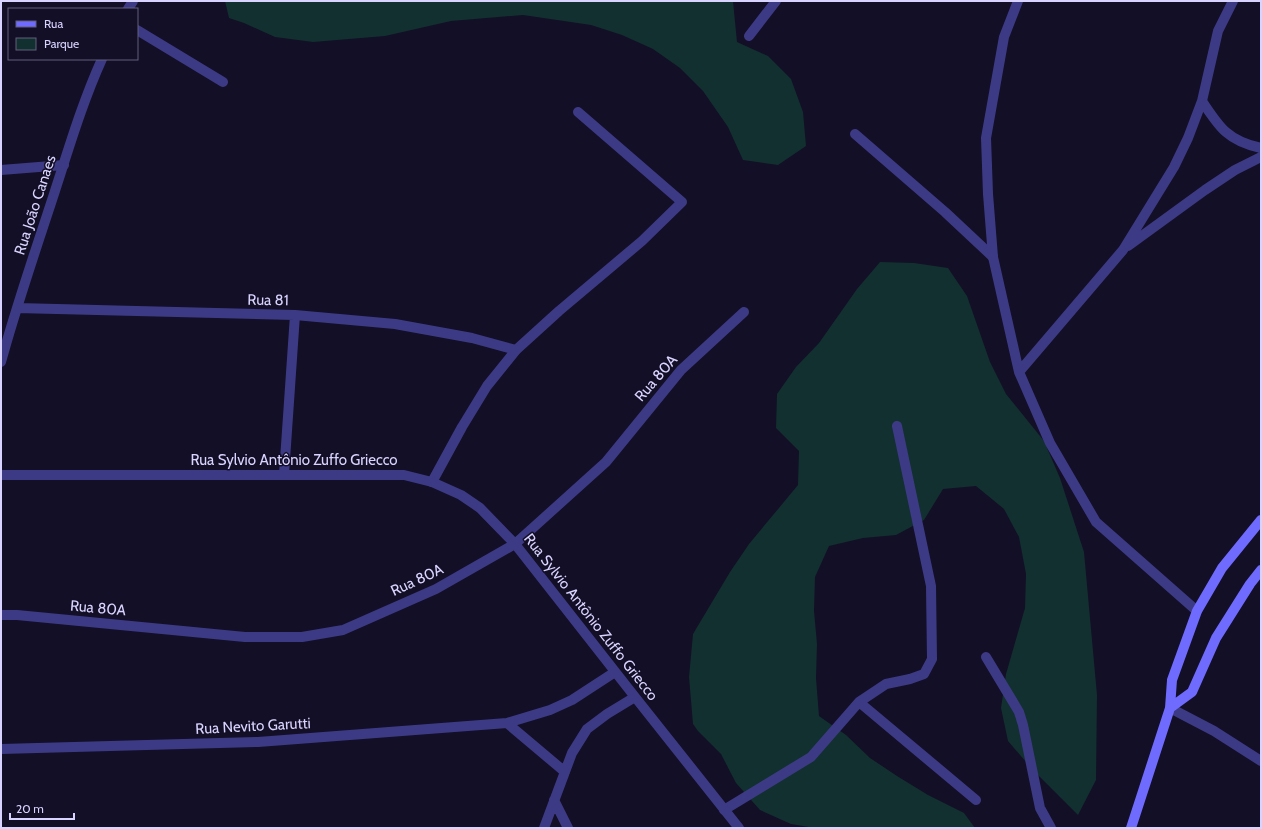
<svg xmlns="http://www.w3.org/2000/svg" width="1262" height="829" viewBox="0 0 1262 829" font-family="Cabin,sans-serif">
<rect width="100%" height="100%" fill="#130f26"/>
<path fill="#12302f" d="M225,1H733L737,42L768,56L791,79L803,112L806,146L778,165L743,160L728,127L703,91L680,68L653,49L622,35L591,25L523,15L451,21L385,36L313,42L275,37L244,23L229,18Z
M880,262L914,263L948,268L967,296L990,362L1006,394L1044,441L1060,478L1084,552L1097,695L1096,780L1078,815L1032,769L1008,741L1001,708L1006,674L1025,608L1026,574L1019,537L1004,509L976,486L943,489L924,520L896,535L863,538L829,546L815,577L814,611L817,644L816,678L819,716L846,735L870,758L897,776L928,795L964,813L975,828H815L791,824L760,810L736,783L721,754L698,731L693,724L689,677L693,634L730,572L749,544L798,485L799,451L776,428L777,394L796,367L819,343L857,289Z"/>
<g fill="none" stroke-linecap="round" stroke-linejoin="round">
<path stroke="#3d3a85" stroke-width="10" d="M855,134L945,212L993,257
M1,170L64,165
M432,482L462,427L487,386L516,350L559,311L642,241L682,202L578,112
M859,702L976,800
M724,810L811,757L859,702L886,684L910,679L924,674L932,659L931,586L897,426"/>
<path stroke="#3d3a85" stroke-width="10" d="M1018,1L1004,37L986,138L988,194L993,257L1019,372L1050,443L1096,522L1197,611
M128,9L133,1
M137,30L223,82
M749,36L776,1
M1202,101C1219,127 1228,141 1261,148
M1128,246L1205,190L1235,170L1261,157
M17,308L295,315L395,324L472,338L516,350
M1,362C16,307 35,252 53,197C68,151 82,103 102,59
M1019,372L1123,250L1174,167L1188,138L1202,101L1218,31L1233,1
M284,474L295,315
M1,475H404L432,482L461,495L480,508L515,544L635,697L739,828
M1,615H17L245,637H302L343,630L436,589L515,544L606,462L681,370L744,312
M986,657L1019,712L1023,725L1040,808L1051,828
M1170,708L1214,731L1261,761
M507,723L565,772
M1,749L258,742L507,723L550,710L572,700L615,672
M554,800L568,828
M544,828L572,753L587,729L607,714L635,697"/>
<path stroke="#6f6bff" stroke-width="10" d="M1170,708L1192,692L1216,638L1250,584L1261,570
M1131,828L1170,708L1172,680L1197,611L1222,568L1261,520"/>
</g>
<g text-anchor="middle" dominant-baseline="central" stroke-width="3" stroke-linejoin="round" paint-order="stroke">
<g font-size="15" fill="#d9d4ff" stroke="#130f26">
<text transform="translate(35 205) rotate(-72)">Rua João Canaes</text>
<text transform="translate(268 300) rotate(1)">Rua 81</text>
<text transform="translate(656 378) rotate(-49)">Rua 80A</text>
<text x="294" y="460">Rua Sylvio Antônio Zuffo Griecco</text>
<text transform="translate(417 580) rotate(-25)">Rua 80A</text>
<text transform="translate(98 608) rotate(5)">Rua 80A</text>
<text transform="translate(591 617) rotate(52)">Rua Sylvio Antônio Zuffo Griecco</text>
<text transform="translate(253 726) rotate(-3)">Rua Nevito Garutti</text>
</g>
</g>
<rect width="1262" height="829" fill="none" stroke="#d9d4ff" stroke-width="4"/>
<rect x="8" y="8" width="130" height="52" fill="#130f26" stroke="#625e7d"/>
<rect x="16" y="21" width="20" height="6" fill="#6f6bff" stroke="#625e7d"/>
<text x="44" y="28" font-size="12" fill="#d9d4ff">Rua</text>
<rect x="16" y="38" width="20" height="12" fill="#12302f" stroke="#625e7d"/>
<text x="44" y="48" font-size="12" fill="#d9d4ff">Parque</text>
<path d="M10 813v6h64v-6" fill="none" stroke="#d9d4ff" stroke-width="2"/>
<text x="16" y="813" font-size="12" fill="#d9d4ff" stroke="#130f26" stroke-width="3" paint-order="stroke">20 m</text>
</svg>
